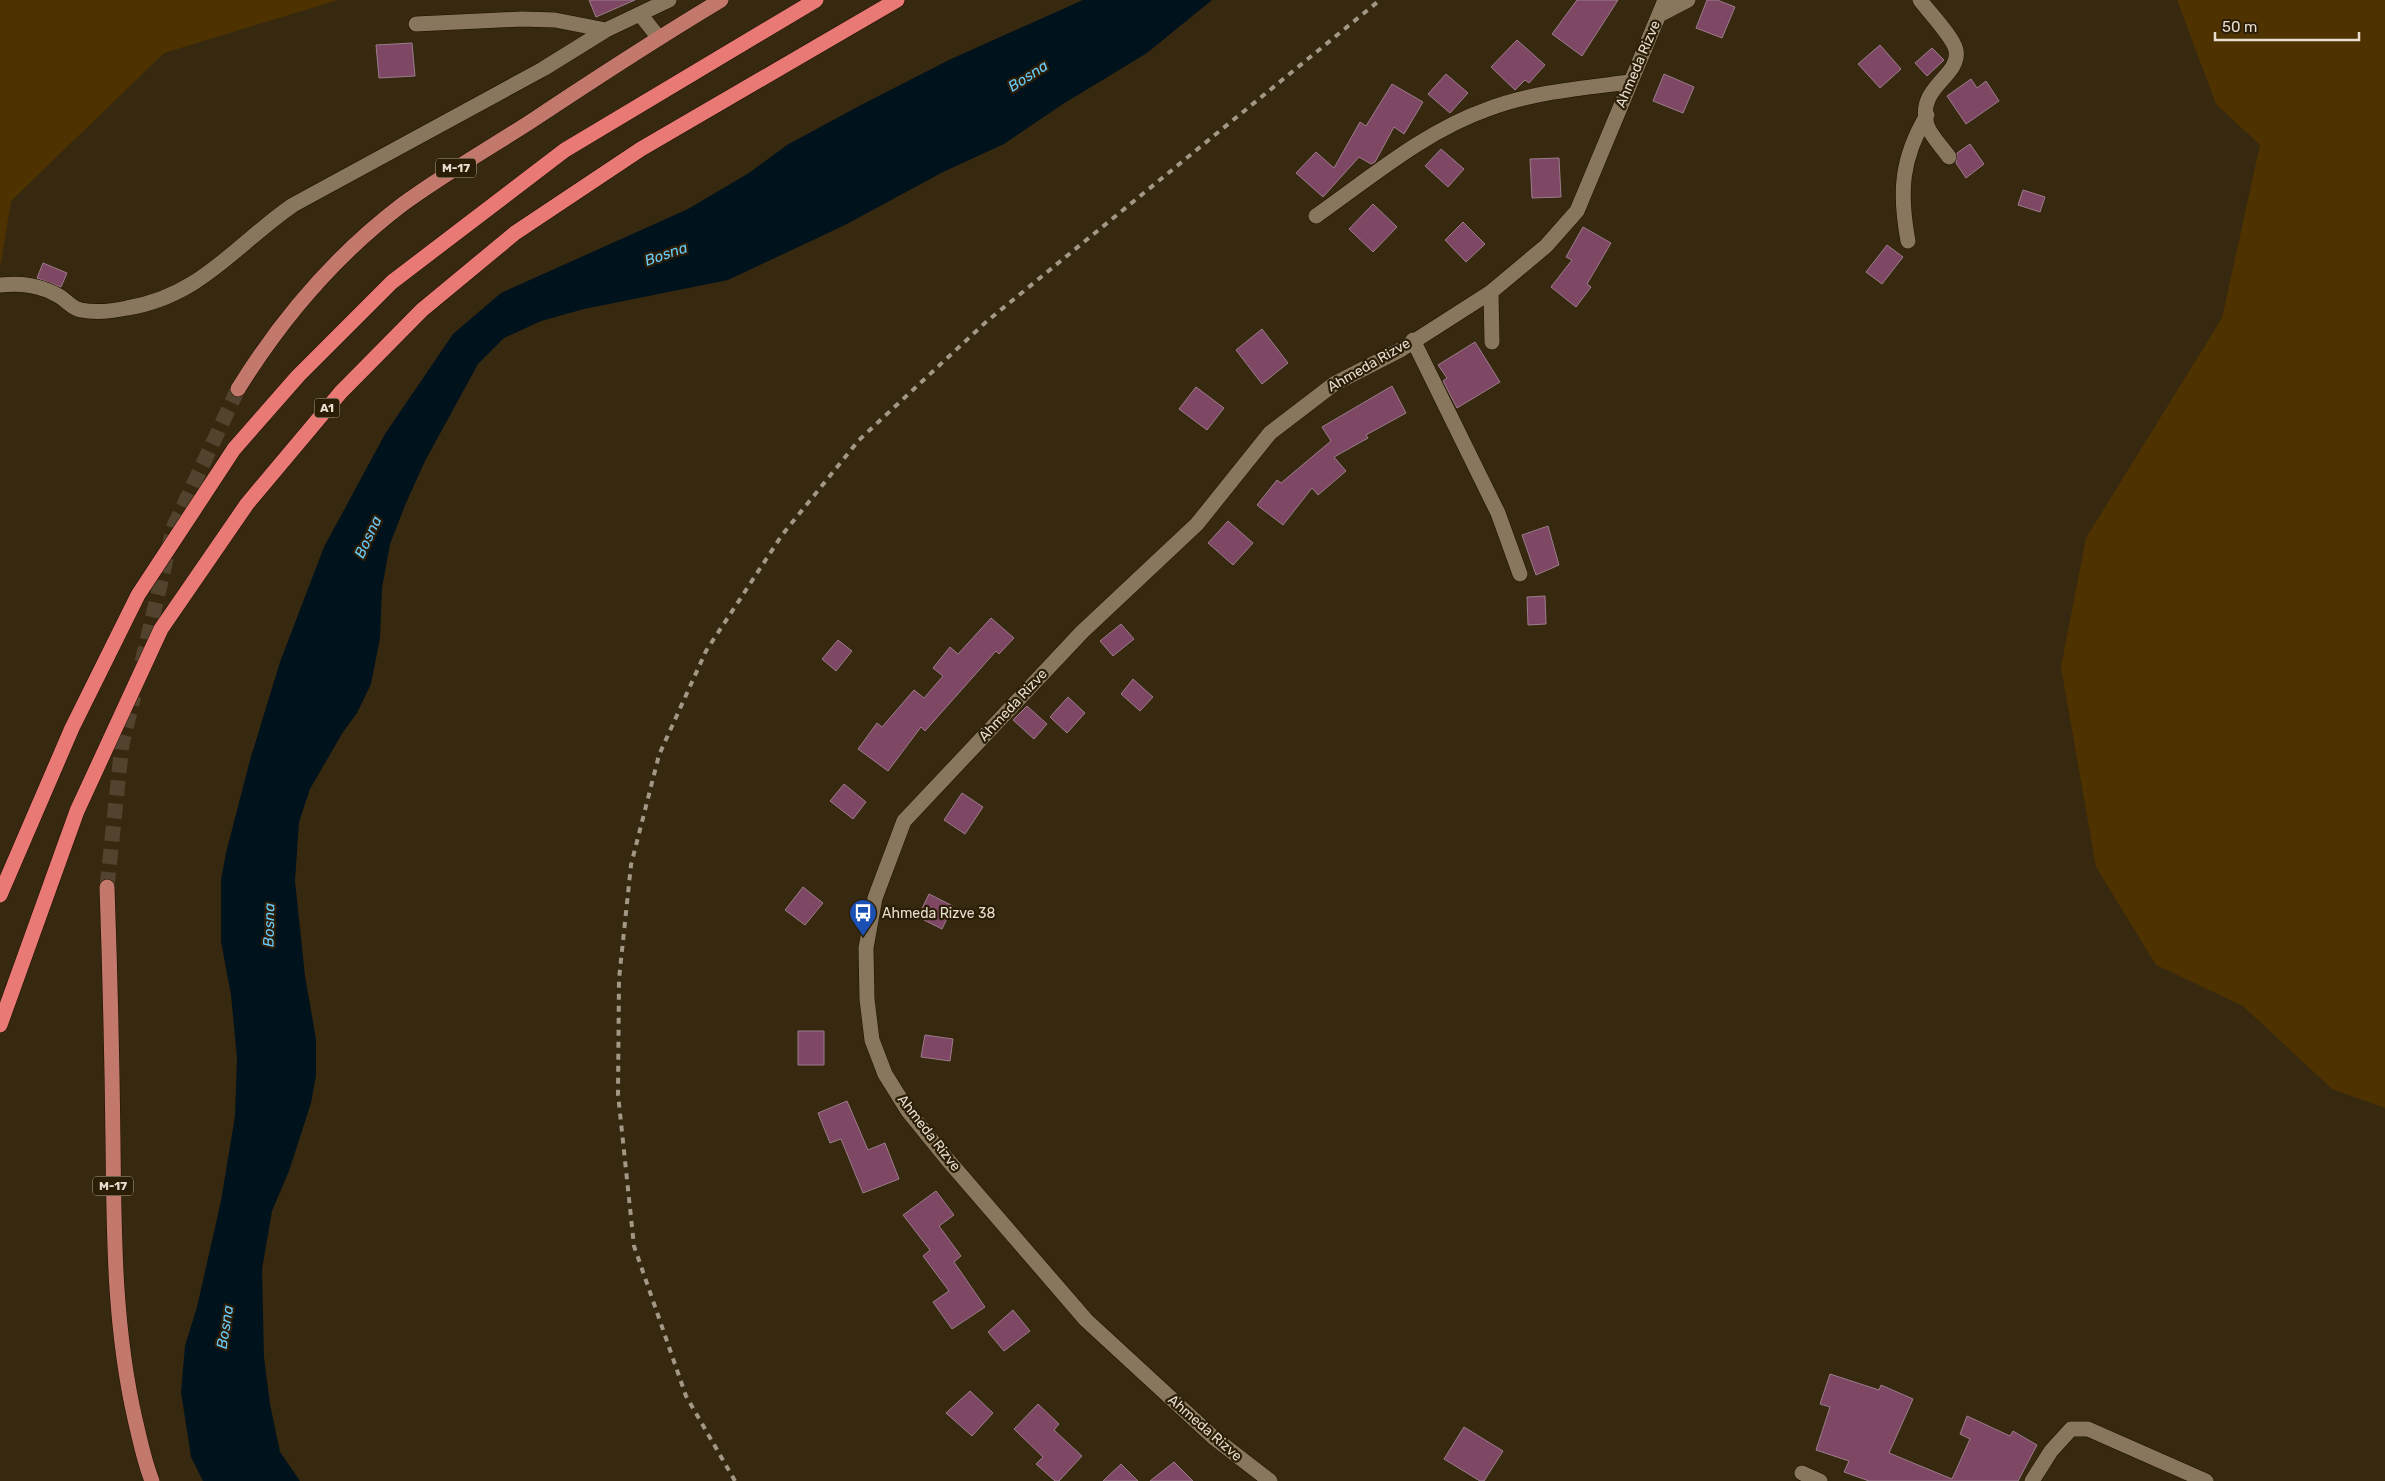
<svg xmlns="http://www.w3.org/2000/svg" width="2385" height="1481" viewBox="0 0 2385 1481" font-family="Rubik,sans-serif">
<rect width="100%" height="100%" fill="#372810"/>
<path fill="#4e3300" d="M0,0H338L164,53L11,201L0,268Z
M2177,0H2385V1108L2332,1089L2243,1006L2156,965L2096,867L2061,667L2086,538L2222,318L2260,145L2216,104Z"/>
<path fill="#00121c" d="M1083,0H1212L1147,53L1063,104L1004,144L943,172L845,225L728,280L584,309L541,321L504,338L478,364L425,461L406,503L390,544L382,588L380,638L371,684L357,713L343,732L310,789L299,822L295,881L305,976L316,1039V1075L311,1103L289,1171L272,1211L262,1269L264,1357L270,1404L280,1452L300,1481H203L191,1457L181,1392L185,1346L197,1307L221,1201L235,1116L237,1058L231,995L221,941V880L226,853L250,760L280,662L324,547L385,434L453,334L501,293L688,209L749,173L787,145L861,105L949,60Z"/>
<path fill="#7e4764" stroke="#9b7d8b" d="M589,0H635L596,17Z
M1577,0H1618L1582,56L1552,34Z
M1707,0H1717L1735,7L1722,38L1696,28Z
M1517,40L1545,65L1529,83L1525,80L1515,90L1491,67Z
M412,43L415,76L379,78L376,45Z
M1880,45L1901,69L1880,88L1858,64Z
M1932,48L1944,60L1927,76L1915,63Z
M1446,74L1468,93L1450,113L1428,94Z
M1664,74L1694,87L1683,113L1653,101Z
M1971,79L1977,88L1986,81L1999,101L1966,124L1947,96Z
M1392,84L1423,102L1404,134L1394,127L1375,162L1371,164L1359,157L1323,197L1296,173L1316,152L1334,168L1360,122L1366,126Z
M1970,144L1984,164L1966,178L1956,163L1957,153Z
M1441,149L1464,169L1448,187L1425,166Z
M1559,158L1561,197L1532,198L1530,159Z
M2023,190L2045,197L2040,212L2018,205Z
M1373,204L1397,227L1373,252L1349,229Z
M1463,222L1485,244L1466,262L1445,240Z
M1583,227L1611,243L1587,284L1591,287L1576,307L1551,287L1572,260L1566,257Z
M1887,245L1903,257L1882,284L1866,272Z
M43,263L67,273L61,287L37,278Z
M1262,329L1288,363L1262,384L1236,350Z
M1475,342L1500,382L1457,408L1443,381L1447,378L1438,365Z
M1392,386L1406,413L1366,435L1368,438L1334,457L1346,471L1318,495L1312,488L1283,525L1257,505L1277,480L1281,483L1331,441L1322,427Z
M1196,387L1224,408L1207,430L1179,409Z
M1228,521L1253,543L1233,565L1208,543Z
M1548,526L1559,565L1536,575L1522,535Z
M1545,596L1546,624L1528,625L1527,597Z
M991,618L1014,638L999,654L996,651L925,731L921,727L888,771L858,749L877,723L882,727L914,690L924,698L943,676L933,668L950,647L958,654Z
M1121,624L1134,639L1113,656L1100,641Z
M838,640L852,651L836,671L822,659Z
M1133,679L1153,697L1140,711L1121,694Z
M1068,697L1085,713L1067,733L1050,717Z
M1027,706L1047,724L1034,739L1013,720Z
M844,784L866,802L853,819L830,801Z
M962,793L983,807L965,834L944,820Z
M803,887L823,903L805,925L785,910Z
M929,894L953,906L942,929L918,917Z
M798,1031H824V1065H798Z
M925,1035L953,1039L950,1061L921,1057Z
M847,1101L868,1150L885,1143L899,1179L863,1193L841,1139L830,1143L818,1113Z
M936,1191L954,1215L939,1226L961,1256L954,1262L985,1307L952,1329L933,1302L949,1291L923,1256L930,1250L903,1215Z
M1013,1310L1030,1331L1004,1351L988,1332Z
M1830,1374L1879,1390L1881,1385L1913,1399L1889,1453L1952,1479L1970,1439L1960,1434L1967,1416L2010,1436L2013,1431L2037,1445L2018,1481H1869L1844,1472L1849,1461L1816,1450L1830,1407L1820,1404Z
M970,1391L993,1413L972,1436L946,1413Z
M1038,1404L1059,1424L1054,1430L1082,1456L1059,1481H1055L1036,1464L1043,1457L1014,1429Z
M1464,1427L1503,1451L1484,1481H1480L1444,1459Z
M1174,1462L1193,1481H1150Z
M1121,1464L1138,1481H1103Z"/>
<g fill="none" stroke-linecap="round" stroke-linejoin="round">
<path stroke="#51432d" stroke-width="15" stroke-dasharray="15 8" stroke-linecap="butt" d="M142,662L174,526L238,389
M107,887L122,744L134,696"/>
<defs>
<path id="minor" d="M1920,0C1929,12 1953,37 1956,50C1961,77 1916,86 1927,125C1930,135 1943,148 1949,157
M640,14L659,38
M1659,15L1688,0
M416,24L522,19L555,20L606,30
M1316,216C1370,178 1425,131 1488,109C1533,92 1583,88 1630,82
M1908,241C1899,192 1901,159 1927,115
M0,285C22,283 40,285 59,296C66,300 73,309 81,310C96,313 113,311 127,308C201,296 235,245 293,205L543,69L606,30L669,0
M1491,292L1492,342
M1413,340L1498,513L1520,574
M1802,1473L1820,1481
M1270,1481L1213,1437L1086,1320L947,1159L908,1111L885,1074L872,1040L867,999L866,948L875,898L904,821L1082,632L1197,524L1270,433L1334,384L1402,349L1491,292L1546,246L1577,211L1665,0
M2032,1481L2051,1451L2071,1429H2088L2206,1481"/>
<path id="major" d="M238,389C282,318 337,254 403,204C444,174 488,149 530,122C593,80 656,39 721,0
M107,887C110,972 112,1056 113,1141C114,1235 114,1327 135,1419C140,1440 144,1461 152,1481"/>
<path id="highway" d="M0,895L72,728L138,595L234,449L298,376L392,282L565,150L816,0
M0,1025L77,811L161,629L247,504L341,392L422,310L515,233L641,149L897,0"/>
</defs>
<use href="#minor" stroke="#1e1000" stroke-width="16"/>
<use href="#major" stroke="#1e1000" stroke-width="16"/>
<use href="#highway" stroke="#1e1000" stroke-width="16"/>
<use href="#minor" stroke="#88775d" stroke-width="15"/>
<use href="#major" stroke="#c2786b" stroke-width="15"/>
<use href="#highway" stroke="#e87974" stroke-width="15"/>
<path stroke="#a39785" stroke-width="4" stroke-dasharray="6 6" stroke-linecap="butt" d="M735,1481L686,1396L634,1246L618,1094L619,979L631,865L659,755L706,651L782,535L859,440L986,322L1380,0"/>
</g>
<defs>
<symbol id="bus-pin" viewBox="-11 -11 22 30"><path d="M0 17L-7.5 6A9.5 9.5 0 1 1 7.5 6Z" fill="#1a4fb4" stroke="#2c1e06"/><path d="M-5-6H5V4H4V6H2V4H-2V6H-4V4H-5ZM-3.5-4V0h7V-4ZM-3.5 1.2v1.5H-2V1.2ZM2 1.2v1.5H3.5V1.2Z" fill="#fff"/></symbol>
</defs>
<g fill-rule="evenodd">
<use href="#bus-pin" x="847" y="897" width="32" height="43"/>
</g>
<g text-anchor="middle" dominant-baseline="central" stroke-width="4.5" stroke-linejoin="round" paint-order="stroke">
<g fill="#2c1e06" stroke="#afa493" stroke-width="1">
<rect x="436" y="158.5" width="40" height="19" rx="4"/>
<rect x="314.5" y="398.5" width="25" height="19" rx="4"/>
<rect x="93" y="1176.5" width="40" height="19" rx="4"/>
</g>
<g font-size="12" font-weight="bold" fill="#e7ded0">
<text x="456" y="168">M-17</text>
<text x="327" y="408">A1</text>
<text x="113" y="1186">M-17</text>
</g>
<g font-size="14" fill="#e7ded0" stroke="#2c1e06">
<text transform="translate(1638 64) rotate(-67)">Ahmeda Rizve</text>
<text transform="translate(1369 365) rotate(-30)">Ahmeda Rizve</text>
<text transform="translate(1013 705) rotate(-47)">Ahmeda Rizve</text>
<text transform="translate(929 1133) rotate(52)">Ahmeda Rizve</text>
<text transform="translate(1205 1428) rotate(41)">Ahmeda Rizve</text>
</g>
<g font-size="14" fill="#e7ded0" stroke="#2c1e06" text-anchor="start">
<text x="882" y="913">Ahmeda Rizve 38</text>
</g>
<g font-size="15" font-style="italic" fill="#69ccfc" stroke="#2c1e06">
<text transform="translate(1028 76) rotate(-33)">Bosna</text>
<text transform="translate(666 254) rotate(-19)">Bosna</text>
<text transform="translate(368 537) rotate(-65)">Bosna</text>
<text transform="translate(269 925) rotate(-89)">Bosna</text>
<text transform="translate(225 1327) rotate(-81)">Bosna</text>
</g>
</g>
<path d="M2215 32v8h144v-8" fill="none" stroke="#e7ded0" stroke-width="2.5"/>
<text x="2222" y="32" font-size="15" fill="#e7ded0" stroke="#2c1e06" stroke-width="4" paint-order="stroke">50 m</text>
</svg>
